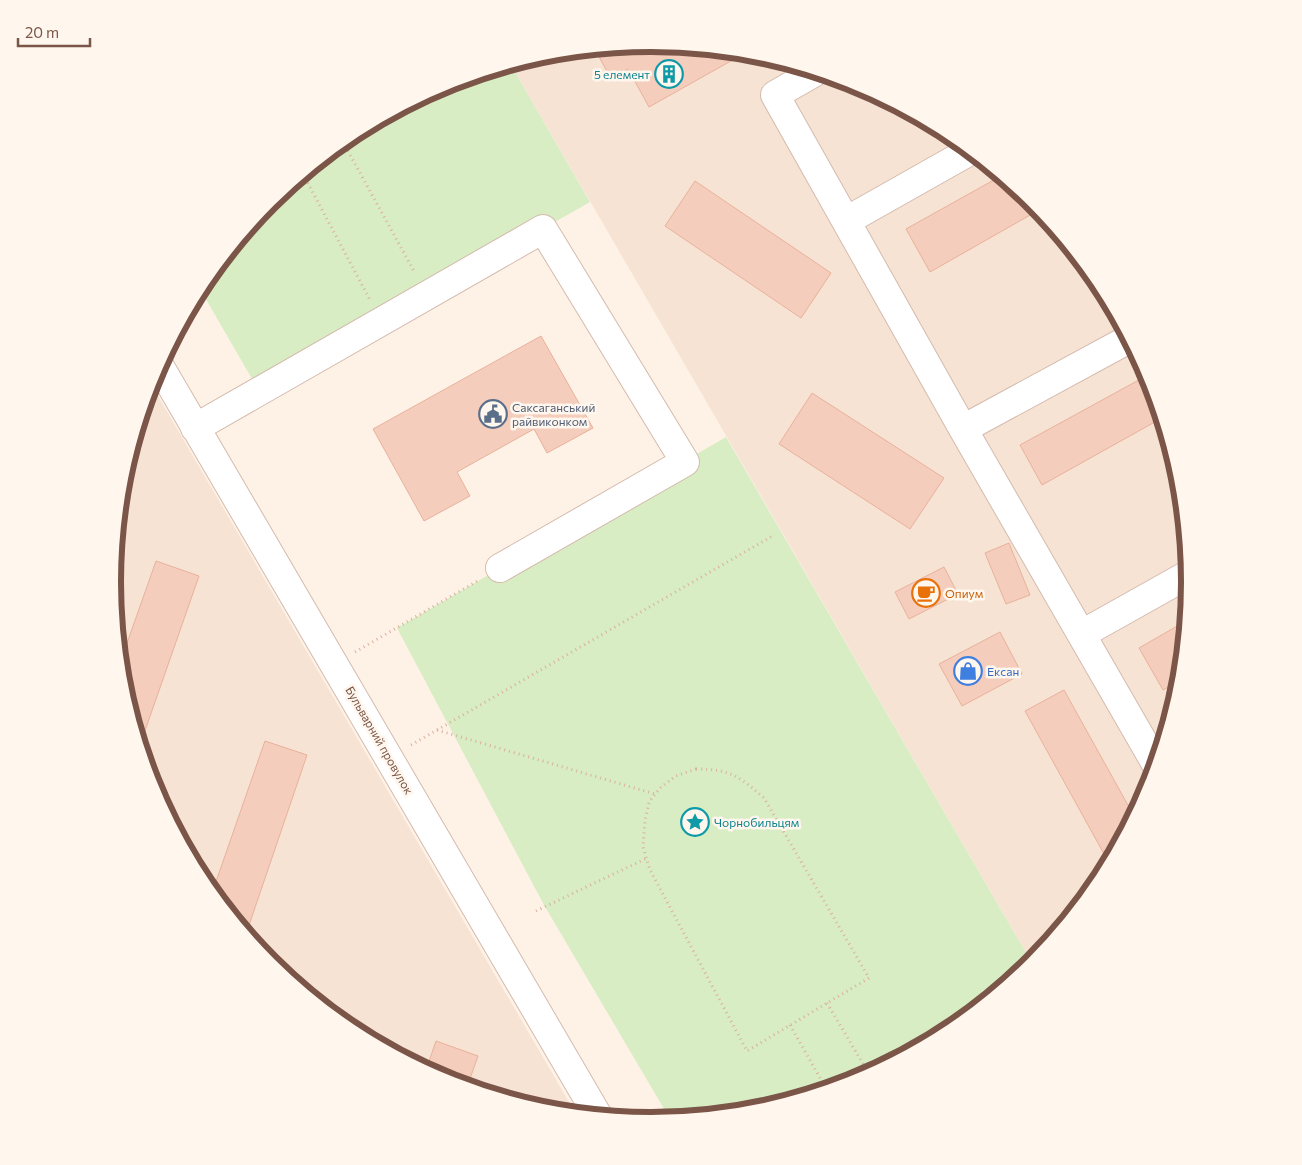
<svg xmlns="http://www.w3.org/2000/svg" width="1302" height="1165" viewBox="0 0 1302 1165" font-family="Commissioner,sans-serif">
<rect width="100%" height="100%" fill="#fef2e6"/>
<path fill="#f6e3d4" d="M651,44L756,54L857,85L951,135L1032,202L1099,283L1149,377L1179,478L1190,583L1179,688L1149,789L1099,882L1032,963L511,65L546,54Z
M151,384L576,1114L546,1111L445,1080L351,1030L270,963L203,882L153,788L123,687L112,582L123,477Z"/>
<path fill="#d8edc3" d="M511,65L590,202L259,391L200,289L203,283L270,201L352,134L445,85Z
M726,437L1032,963L950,1031L857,1080L756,1111L670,1119L544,905L397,628Z"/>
<path fill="#f5cdbc" stroke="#e9b19b" d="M651,44L745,53L649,107L628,69L611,79L595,49Z
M1001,176L1032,202L1039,210L930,272L906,229Z
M695,181L831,273L801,318L665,226Z
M541,336L593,428L547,453L534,429L457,472L470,496L424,521L373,429Z
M1148,375L1162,418L1042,485L1020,445Z
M812,393L944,478L910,529L779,444Z
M1009,543L1030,595L1006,604L985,553Z
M156,561L199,576L140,745L123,687L120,663Z
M944,567L958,594L909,619L895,592Z
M1186,621L1180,680L1163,690L1139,648Z
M1000,632L1022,674L962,706L939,664Z
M1064,690L1134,816L1109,863L1025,711Z
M265,741L307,755L246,934L212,893Z
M436,1041L478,1056L467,1087L445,1080L426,1070Z"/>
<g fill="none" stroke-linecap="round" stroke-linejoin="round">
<defs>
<path id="minor" d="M815,72L775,95L963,429L1156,764
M846,221L970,151
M159,365L598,1116
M195,428L543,229L685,462L500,568
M963,429L1129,339
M1082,634L1189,574"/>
</defs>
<use href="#minor" stroke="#d4bbae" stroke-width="30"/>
<path stroke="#dbb09e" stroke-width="3" stroke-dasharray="1 4" stroke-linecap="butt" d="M343,142L415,273
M303,174L370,300
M355,652L479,580
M437,730L655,794
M411,745L774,535
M696,769C730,769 739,776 764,798L869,978L747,1051L650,870L643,847L645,821L649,802L660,788L676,776Z
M536,911L647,858
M827,1003L869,1074
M790,1025L827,1090"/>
<use href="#minor" stroke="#fff" stroke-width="28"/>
</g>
<defs>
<symbol id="building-ring" viewBox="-11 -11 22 22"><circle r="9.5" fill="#fff7ee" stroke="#0f9aa8" stroke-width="1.5"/><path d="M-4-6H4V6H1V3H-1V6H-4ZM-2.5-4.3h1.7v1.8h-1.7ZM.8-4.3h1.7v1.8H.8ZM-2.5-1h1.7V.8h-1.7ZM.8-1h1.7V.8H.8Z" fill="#0f9aa8"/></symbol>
<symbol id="civic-ring" viewBox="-11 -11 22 22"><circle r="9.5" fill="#fff7ee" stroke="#5c6f8a" stroke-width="1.5"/><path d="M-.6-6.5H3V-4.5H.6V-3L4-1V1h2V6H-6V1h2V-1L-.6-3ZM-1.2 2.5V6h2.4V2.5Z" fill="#5c6f8a"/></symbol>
<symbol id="cafe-ring" viewBox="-11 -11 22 22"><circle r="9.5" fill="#fff7ee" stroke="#e8710a" stroke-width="1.5"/><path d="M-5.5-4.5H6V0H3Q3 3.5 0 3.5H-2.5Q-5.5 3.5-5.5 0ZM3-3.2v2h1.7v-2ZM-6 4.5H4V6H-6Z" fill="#e8710a"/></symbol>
<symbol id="shop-ring" viewBox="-11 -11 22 22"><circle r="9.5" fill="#fff7ee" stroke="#3f7fe0" stroke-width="1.5"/><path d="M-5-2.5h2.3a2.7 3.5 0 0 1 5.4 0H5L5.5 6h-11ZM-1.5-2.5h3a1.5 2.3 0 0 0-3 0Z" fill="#3f7fe0"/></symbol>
<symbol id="sight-ring" viewBox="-11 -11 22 22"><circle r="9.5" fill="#fff7ee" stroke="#0f9aa8" stroke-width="1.5"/><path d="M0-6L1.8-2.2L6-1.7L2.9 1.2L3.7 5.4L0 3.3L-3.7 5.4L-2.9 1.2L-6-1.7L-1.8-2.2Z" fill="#0f9aa8"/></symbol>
</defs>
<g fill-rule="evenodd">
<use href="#building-ring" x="653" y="58" width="32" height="32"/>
<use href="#civic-ring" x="477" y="398" width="32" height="32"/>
<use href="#cafe-ring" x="910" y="577" width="32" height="32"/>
<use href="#shop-ring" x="952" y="655" width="32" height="32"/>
<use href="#sight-ring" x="679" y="806" width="32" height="32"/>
</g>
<g text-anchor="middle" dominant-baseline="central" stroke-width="5" stroke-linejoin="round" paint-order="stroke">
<g font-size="12" fill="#0d838f" stroke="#fff7ee" text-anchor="end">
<text x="650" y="74">5 елемент</text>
<text x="714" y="822" text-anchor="start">Чорнобильцям</text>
</g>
<g font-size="12" fill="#4e5e75" stroke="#fff7ee" text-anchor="start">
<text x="512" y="407">Саксаганський<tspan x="512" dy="14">райвиконком</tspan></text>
</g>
<g font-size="12" fill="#c56008" stroke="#fff7ee" text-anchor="start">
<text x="945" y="593">Опиум</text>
</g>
<g font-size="12" fill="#366cbe" stroke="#fff7ee" text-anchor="start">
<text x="987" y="671">Ексан</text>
</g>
<g font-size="12" fill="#7a5548" stroke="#fff7ee">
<text transform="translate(380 740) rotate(60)">Бульварний провулок</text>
</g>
</g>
<path d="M0 0H1302V1165H0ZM121 582a530 530 0 1 1 1060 0a530 530 0 1 1-1060 0Z" fill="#fff7ee" fill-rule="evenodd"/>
<path fill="none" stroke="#7a5548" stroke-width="6" d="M121 582a530 530 0 1 1 1060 0a530 530 0 1 1-1060 0Z"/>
<path d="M18 38v8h72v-8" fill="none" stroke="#7a5548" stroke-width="2.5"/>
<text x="25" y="38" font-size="15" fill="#7a5548" stroke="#fff7ee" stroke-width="4" paint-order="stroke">20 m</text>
</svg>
